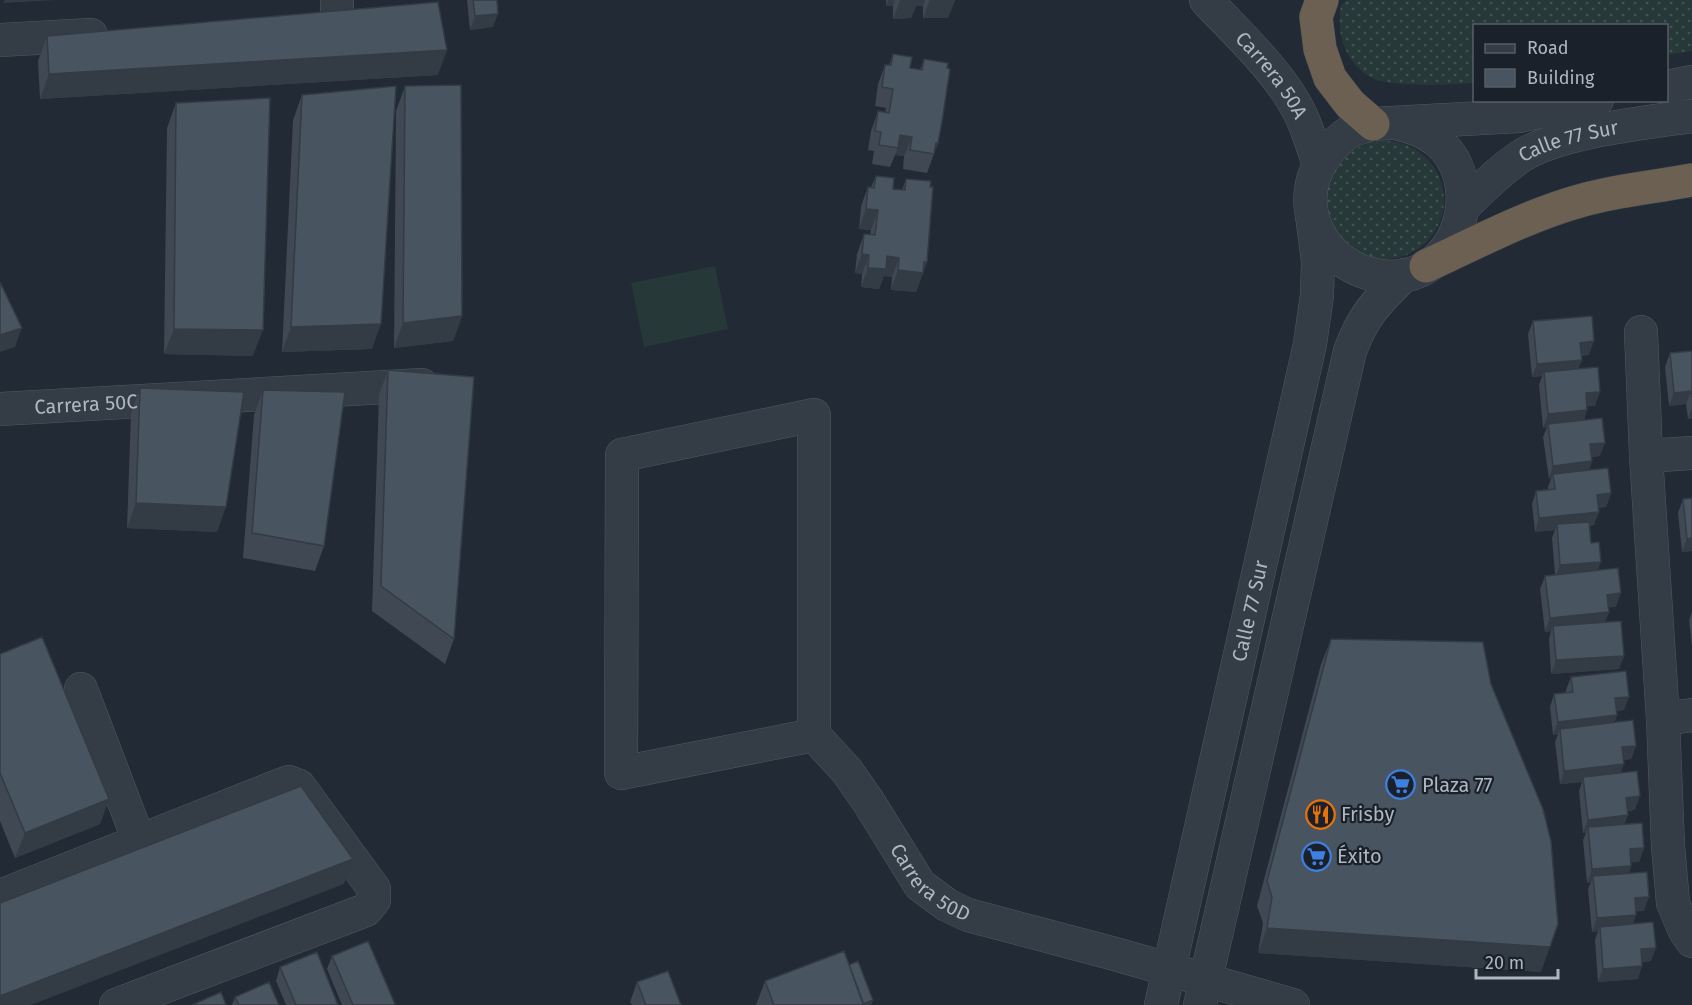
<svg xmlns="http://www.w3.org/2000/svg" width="1692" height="1005" viewBox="0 0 1692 1005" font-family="'Fira Sans',sans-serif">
<defs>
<pattern id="grass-dots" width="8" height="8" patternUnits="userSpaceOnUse" patternTransform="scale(1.5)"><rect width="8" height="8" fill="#263838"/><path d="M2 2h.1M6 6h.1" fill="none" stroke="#435353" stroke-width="1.8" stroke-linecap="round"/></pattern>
</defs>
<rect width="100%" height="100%" fill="#212a35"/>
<path fill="url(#grass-dots)" d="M1347,0H1692V51L1667,55L1666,26H1474V83C1452,85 1388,88 1370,77C1344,61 1336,33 1341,5Z
M1326 200a59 59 0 1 1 118 0a59 59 0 1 1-118 0Z"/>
<path fill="#263838" d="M715,266L728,329L644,347L631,283Z"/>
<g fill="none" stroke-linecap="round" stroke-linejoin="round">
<defs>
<g id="minor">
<path d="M337,0V20"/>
<path id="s1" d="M1206,0C1238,34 1285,77 1303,120C1309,134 1314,150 1319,165"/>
<path d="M0,40L91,35"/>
<path d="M1666,87L1692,82"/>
<path d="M1396,123C1411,127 1425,131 1437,141C1484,179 1463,267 1402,276C1335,284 1284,213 1325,156C1332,146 1341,137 1351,131C1358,128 1366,126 1373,124L1519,116L1597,100"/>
<path id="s2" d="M1464,206C1483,188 1501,169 1523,155C1564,131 1644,123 1692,116"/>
<path d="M1641,332L1646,456L1663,719L1668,846L1673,903L1684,929L1692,941"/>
<path id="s3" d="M0,409L422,385"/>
<path d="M814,415V735L621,773L622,455Z"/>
<path d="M1646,456L1692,453"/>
<path d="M81,689L139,841"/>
<path d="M1663,719L1692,715"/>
<path id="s4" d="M814,735L847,771L868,801L920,885L947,905L968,915L1115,954L1293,1005"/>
<path d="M0,896L278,786L289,782L299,786L374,889V900L366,910L116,1005"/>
<path id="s5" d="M1161,1005L1310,344L1317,295L1318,261L1312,215"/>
<path d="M1200,1005L1350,351C1364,314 1376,303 1404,275"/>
</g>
<path id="highway" d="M1322,0L1316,17L1320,49L1330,78L1350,104L1373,124
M1426,266C1478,242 1528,215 1583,200C1618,190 1656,187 1692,180"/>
</defs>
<use href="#minor" stroke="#515963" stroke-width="34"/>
<use href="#highway" stroke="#3e4650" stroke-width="34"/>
<use href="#minor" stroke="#343c46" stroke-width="33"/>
<use href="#highway" stroke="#6b6051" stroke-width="33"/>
</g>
<path fill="#3f4853" d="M467,0H497L493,27L470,30Z
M886,0H955L948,18H923V6H916L911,18L893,19V6H886Z
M47,36L438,75L40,99L38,61Z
M893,54L910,68L920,70L924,59L947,68L938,143L927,173L903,169L904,156L895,155L890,167L872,164L874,151L868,150L871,131L878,111L885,113L886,108L875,106L878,84L885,65H889Z
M405,86L462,316L453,341L394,348L396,111Z
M302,95L372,349L282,352L293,120Z
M176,103L253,356L164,354L167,128Z
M876,176L893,189L902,190L906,179L927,262L916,292L891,290L892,277L884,276L879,289L861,287L862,274L855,273L857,254L864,234L870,235L871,230L859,229L861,206L868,187H871Z
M1533,321L1589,355L1581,356L1578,369L1595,406H1587L1584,420L1600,456L1592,457V461L1589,470L1611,493L1606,507L1598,508L1594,525L1590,526L1591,543L1598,570L1616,607H1609V612L1605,622L1624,656L1619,669L1551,674L1549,639L1551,631L1545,632L1540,589L1545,576L1555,574L1552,538L1555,530L1535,532L1532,504L1536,491L1548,489V487L1551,479H1549L1543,437L1547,427L1543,428L1539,385L1542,376L1532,377L1528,334Z
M1692,351V418L1688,419L1686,404L1669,406L1665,367L1670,353Z
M388,370L454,639L445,664L372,611L379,395Z
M140,388L217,532L127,528L131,413Z
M263,390L324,546L315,571L243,558L254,415Z
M1683,499L1692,551L1682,552L1678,513Z
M1692,612V647L1689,620Z
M1331,639L1491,684L1541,972L1258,953L1263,923L1257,906L1321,664Z
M0,654L109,799L100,824L15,858L0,821Z
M1571,677L1624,710L1616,711L1617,715L1614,723L1636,746L1631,759L1623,760L1620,773L1635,810L1627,811L1624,824L1644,848L1639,862H1631V866L1629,873L1644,911H1636L1633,924L1651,961L1642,962L1638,979L1598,982L1595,940L1598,931L1592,932L1588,889L1591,882L1587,883L1583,840L1586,833H1583L1579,791L1582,782L1560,784L1555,742L1558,734L1553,735L1550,707L1554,694L1566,693V690Z
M332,956L395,1005H342L327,969Z
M849,965L873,1000L871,1005H756L765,981Z
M280,967L338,1005H286L276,981Z
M637,982L681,1005H632L630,1002Z
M235,997L279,1005H232Z"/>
<path fill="#333b44" d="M5,0H56L3,3Z
M888,0H895L893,6H886Z
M900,0H925L923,6H916L911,18L893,19Z
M930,0H955L948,18H923Z
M498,14L493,27L470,30L475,16Z
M447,50L438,75L40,99L49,74Z
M900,135L912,137L904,156L895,155L898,148Z
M936,143H938L931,163L934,154Z
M866,209L878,210L871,230L859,229Z
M862,254L869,255L862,274L855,273Z
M887,256L899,258L892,277L884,276L879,289L861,287L868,268Z
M924,262H927L916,292L891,290L898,270Z
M462,316L453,341L394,348L403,323Z
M381,324L372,349L282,352L291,327Z
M22,328L15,347L0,352V335Z
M174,329L263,330L253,356L164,354Z
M1594,341L1589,355L1575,356L1580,343Z
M1582,360L1577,373L1544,372L1542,376L1532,377L1537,364Z
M1691,391L1686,404L1669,406L1674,393Z
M1600,392L1595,406L1581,407L1586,393Z
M1692,408V418L1688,419Z
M1587,410L1583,424H1548L1547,427L1543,428L1548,414Z
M1605,443L1600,456L1586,457L1590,444Z
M1592,461L1587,475L1553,474L1551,479H1549L1553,466Z
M1611,493L1606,507L1592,508L1597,495Z
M136,503L226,507L217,532L127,528Z
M1599,512L1594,525L1557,529V524L1555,530L1535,532L1539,518Z
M1692,538V551L1682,552L1687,539Z
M1601,562L1596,575L1555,578L1560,565Z
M1621,593L1616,607L1602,608L1607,595Z
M1609,612L1604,625L1553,626L1551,631L1545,632L1550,618Z
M1624,656L1619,669L1551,674L1556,660Z
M1629,697L1624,710L1610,712L1615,698Z
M1617,715L1612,728L1560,729L1558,734L1553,735L1558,722Z
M1636,746L1631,759L1617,761L1622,747Z
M1624,764L1619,778L1583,777L1582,782L1560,784L1564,771Z
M1640,796L1635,810L1621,811L1626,798Z
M109,799L100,824L15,858L25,833Z
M1628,815L1623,829L1588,827L1586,833H1583L1588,820Z
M1644,848L1639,862L1625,863L1630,849Z
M353,859L344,884L31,1005H0V996Z
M1631,866L1626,880L1593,876L1591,882L1587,883L1592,869Z
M1649,897L1644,911L1630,912L1635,898Z
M1636,915L1631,929L1600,927L1598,931L1592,932L1597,918Z
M1267,928L1550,947L1541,972L1258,953Z
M1656,948L1651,961L1636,962L1641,949Z
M1642,966L1638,979L1598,982L1603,969Z
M873,1000L871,1005H861Z"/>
<path fill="#495461" stroke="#333b44" stroke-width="1.5" d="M473,0H497L498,14L475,16Z
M438,2L447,50L49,74L47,36Z
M893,54L912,57L910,68L922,70L924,59L948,63L947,68L950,69L942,122L938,143H936L934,154L910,150L912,137L900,135L898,148L879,145L881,132L875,131L878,111L889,113L893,89L882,87L885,65H891Z
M461,85L462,316L403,323L405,86Z
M396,86L381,324L291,327L302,95Z
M270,98L263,330L174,329L176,103Z
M876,176L894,178L893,189L905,190L906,179L931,181L930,187H933L927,262H924L923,273L898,270L899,258L887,256L886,269L868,268L869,255L862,254L864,234L875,235L878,210L866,209L868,187L874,188Z
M0,282L22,328L0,335Z
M1592,316L1594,341L1580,343L1582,360L1537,364L1533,321Z
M1692,351V398L1691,391L1674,393L1670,353Z
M1598,367L1600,392L1586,393L1587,410L1548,414L1544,372Z
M388,370L474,377L454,639L381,586Z
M140,388L244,392L226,507L136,503Z
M263,390L345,392L324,546L252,533Z
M1602,418L1605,443L1590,444L1592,461L1553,466L1548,424Z
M1608,468L1611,493L1597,495L1599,512L1539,518L1536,491L1555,489L1553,474Z
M1692,498V538L1687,539L1683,499Z
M1589,522L1591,543L1599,542L1601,562L1560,565L1557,524Z
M1618,568L1621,593L1607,595L1609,612L1550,618L1545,576Z
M1621,621L1624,656L1556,660L1553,626Z
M42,637L109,799L25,833L0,773V654Z
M1331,639L1483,642L1491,684L1543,809L1551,841L1558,924L1550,947L1267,928L1272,897L1267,881Z
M1626,671L1629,697L1615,698L1617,715L1558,722L1554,694L1573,692L1571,677Z
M1633,720L1636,746L1622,747L1624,764L1564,771L1560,729Z
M1637,771L1640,796L1626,798L1628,815L1588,820L1583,777Z
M301,786L353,859L0,996V903Z
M1642,823L1644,848L1630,849L1631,866L1592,869L1588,827Z
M1647,872L1649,897L1635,898L1636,915L1597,918L1593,876Z
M1653,922L1656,948L1641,949L1642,966L1603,969L1600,927Z
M368,941L395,1004L393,1005H353L332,956Z
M844,951L864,1005H774L765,981Z
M317,952L338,1005H296L280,967Z
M858,961L873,1000L863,1004L849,965Z
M668,971L681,1005H646L637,982Z
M269,982L279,1005H239L235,997Z
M221,992L226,1005H192Z"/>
<defs>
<symbol id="supermarket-ring" viewBox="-11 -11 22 22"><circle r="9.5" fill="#1a212a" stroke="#3f7fe0" stroke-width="1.5"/><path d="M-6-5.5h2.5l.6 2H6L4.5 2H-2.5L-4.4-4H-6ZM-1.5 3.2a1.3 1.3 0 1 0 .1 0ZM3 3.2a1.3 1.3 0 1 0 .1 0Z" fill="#3f7fe0"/></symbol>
<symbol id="restaurant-ring" viewBox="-11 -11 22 22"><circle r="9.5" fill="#1a212a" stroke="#e8710a" stroke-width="1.5"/><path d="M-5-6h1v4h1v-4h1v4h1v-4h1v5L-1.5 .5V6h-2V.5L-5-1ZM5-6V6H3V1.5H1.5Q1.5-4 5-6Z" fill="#e8710a"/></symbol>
</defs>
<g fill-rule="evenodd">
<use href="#supermarket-ring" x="1384" y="768" width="33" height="33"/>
<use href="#restaurant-ring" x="1304" y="798" width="33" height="33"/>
<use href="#supermarket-ring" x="1300" y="840" width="33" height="33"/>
</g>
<g text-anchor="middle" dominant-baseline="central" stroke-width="4.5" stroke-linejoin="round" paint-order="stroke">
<g font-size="20" fill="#aeb6c2" stroke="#1a212a">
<text stroke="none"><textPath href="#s1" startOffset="100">Carrera 50A</textPath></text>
<text stroke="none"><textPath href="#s2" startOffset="126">Calle 77 Sur</textPath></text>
<text stroke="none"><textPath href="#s3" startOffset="86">Carrera 50C</textPath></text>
<text stroke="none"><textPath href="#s5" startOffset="404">Calle 77 Sur</textPath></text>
<text stroke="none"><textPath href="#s4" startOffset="190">Carrera 50D</textPath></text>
</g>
<g font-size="20" fill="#aeb6c2" stroke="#1a212a" text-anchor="start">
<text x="1422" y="785">Plaza 77</text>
<text x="1341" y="814">Frisby</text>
<text x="1337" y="856">Éxito</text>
</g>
</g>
<rect x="1473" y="24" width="195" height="78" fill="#1a212a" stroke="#555d67" stroke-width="1.5"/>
<rect x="1485" y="44" width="30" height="9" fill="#343c46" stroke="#555d67" stroke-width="1.5"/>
<text x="1527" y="54" font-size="18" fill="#aeb6c2">Road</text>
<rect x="1485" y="69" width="30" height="18" fill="#495461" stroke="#555d67" stroke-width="1.5"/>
<text x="1527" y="84" font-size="18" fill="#aeb6c2">Building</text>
<path d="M1476 969v9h82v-9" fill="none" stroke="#aeb6c2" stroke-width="3"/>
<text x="1485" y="969" font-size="18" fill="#aeb6c2" stroke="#1a212a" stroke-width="4.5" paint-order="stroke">20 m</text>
</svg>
